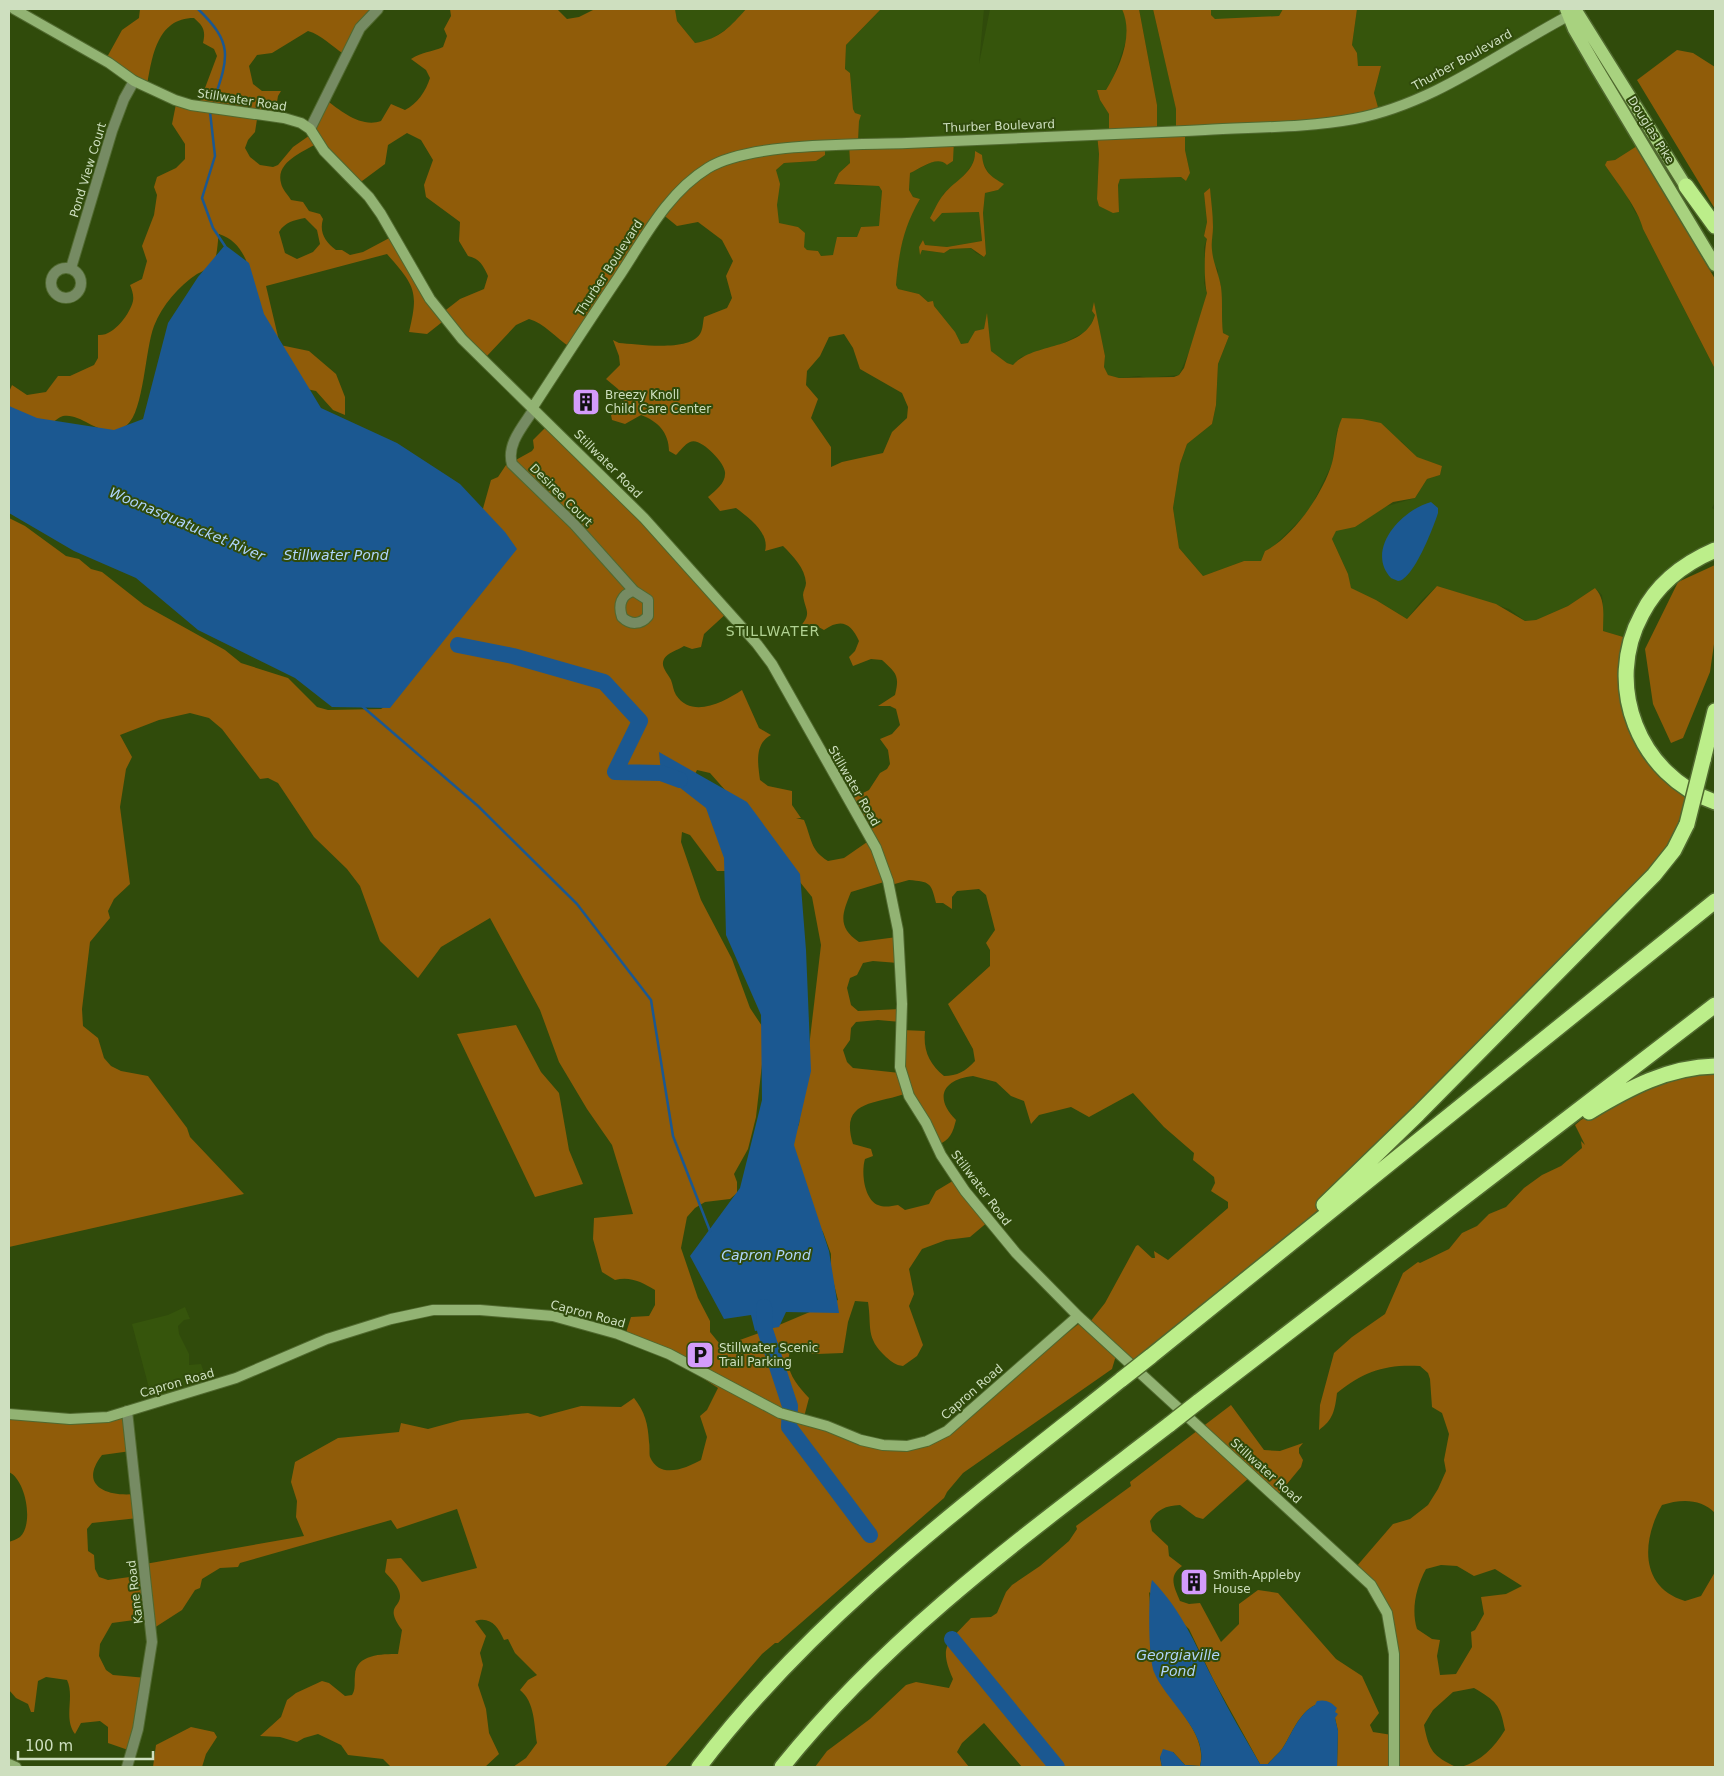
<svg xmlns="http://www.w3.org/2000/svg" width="1724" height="1776" viewBox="0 0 1724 1776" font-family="'DejaVu Sans',sans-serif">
<rect width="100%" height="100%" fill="#304b0b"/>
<path fill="#36550c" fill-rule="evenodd" d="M675,9H746L733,25L708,41L695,43L677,21Z
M881,9H984L979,64L990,9H1122L1128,21L1127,38L1114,76L1106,90H1097L1100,100L1109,113V132L1097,134L1099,154L1097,199L1119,212L1118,185L1120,179L1181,177L1186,181L1190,173L1185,150V131L1374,93L1381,66H1358L1357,53L1352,45L1357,9H1569L1639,145L1615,160L1607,161L1615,180L1621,184L1635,212L1641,220L1643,229L1715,369V502L1712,508L1715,510V551L1662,585L1630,639L1603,631V603L1602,595L1595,588L1568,606L1536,620L1525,621L1509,609L1437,586L1422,600L1407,619L1376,600L1350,588L1348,574L1332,539L1336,530L1355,527L1384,507L1415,498L1427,479L1440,475L1442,466L1417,458L1401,441L1337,430L1332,464L1309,511L1273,547L1265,551L1261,561H1244L1203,576L1179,548L1173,508L1180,464L1187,444L1212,424L1216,405L1218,364L1229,336L1223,333L1221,317V285L1218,280V270L1213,263L1211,247L1213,227L1210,189L1204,193L1207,222L1204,235L1207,239L1204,247L1206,268L1204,283L1207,293L1193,343L1179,375L1147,378L1139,376L1119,378L1108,375L1104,367L1105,356L1094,303L1092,311L1095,315L1089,330L1052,349L1021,357L1013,365L1007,363L991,351L987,315L984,329L968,343L961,344L933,306L919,294L898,289L896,285L899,254L907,221L920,199L913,197L909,190L910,173L936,160L944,162L947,165L953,161L858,142L859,121L853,109L850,73L845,69L846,45ZM975,156L983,163L998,190L985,193L983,213L986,254L984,257L976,253L971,248L950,249L944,253L922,250L923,240L925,245L947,247L982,241L979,212L942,213L943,194L961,179L972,165Z
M1139,9H1153L1176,108V128L1157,130V105Z
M1211,9H1283L1279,16L1227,20L1215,19L1211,15Z
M849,144L850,163L839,173L837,185L879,186L882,191L879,226L861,227L857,237L833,255L821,256L818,251L807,250L804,247L798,227L779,224L777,219L776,170L784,163L816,161L825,146Z
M185,1307L190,1319L184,1320L178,1326L179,1334L189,1354V1365L201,1364L210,1390L201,1394L153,1403L132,1324L168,1315Z"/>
<path fill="#905c09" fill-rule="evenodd" d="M140,9H377L344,54C331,46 322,35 308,31L272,53L257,55L249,66L253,84L262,91H281L278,96L275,114L258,113L255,132L248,140L245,148L250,157L260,165L273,167L278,165L293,147L313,133L326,100C341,111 361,128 381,121L391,104L405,110C417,104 426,91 430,78L426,70L411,59C421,52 432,52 443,47L447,36L444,29L451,16L450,9H557L567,19L579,17L595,9H675L677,21L695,43C720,39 731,26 746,9H881L846,45L845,69L850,73L853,109L855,113L861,115L859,121L858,142L954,140L953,161L947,165C937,155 922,168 910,173L909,190L913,197L920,199C903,228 899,252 896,285L898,289L919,294L928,302L933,301L934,306L955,332L961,344L968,343L975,331L984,329L987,313L991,351L1007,363L1013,365C1033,342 1085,351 1095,315L1092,311L1094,302L1105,356L1104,367L1108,375L1119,378L1174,377L1179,375L1184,368L1207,293C1204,283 1204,248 1207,239L1204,236L1207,222L1204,193L1210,188C1211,201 1213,214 1213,227C1213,235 1211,242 1212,250C1213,263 1219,274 1221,287C1223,302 1221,317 1223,333L1229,336L1218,364L1216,405L1212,424L1187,444L1180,464L1173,508L1179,548L1203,576L1244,561H1261L1265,551C1293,537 1323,494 1332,463C1336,448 1335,433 1342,418L1362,419L1381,423L1417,457L1442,466L1440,475L1427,479L1415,498L1393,502L1355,527L1336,531L1332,539L1348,574L1351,588L1376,600L1407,619L1437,586L1496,604L1525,621L1536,620L1568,606L1595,588C1606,600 1603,615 1603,631L1630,639L1631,720L1693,794L1683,835L1326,1202L1278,1248L1137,1366L1117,1352L1112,1369L963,1473L947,1492L944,1498L778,1643H775L762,1654L665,1767H513L526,1758L537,1743C534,1725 535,1702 520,1690L528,1680L537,1675L515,1653L508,1639L504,1640C498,1627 491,1616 475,1621L486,1636L480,1653L483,1665L478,1685L486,1709L489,1733L499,1754L485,1767H391L383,1759L348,1755L341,1745L318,1734L304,1738L297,1742L280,1737L260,1736L281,1717L287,1700L296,1693L322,1681L329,1683L345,1696L352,1695C356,1689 354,1683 355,1675C356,1654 382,1654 398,1654L402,1630C382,1603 405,1609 399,1591C397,1584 389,1577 385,1572L387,1559L401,1558L422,1582L477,1568L457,1509L397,1529L391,1520L240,1563L238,1567L220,1568L202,1579L200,1588L195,1590L182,1610L154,1628L149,1618L112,1623L100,1644L99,1656L106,1670L113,1675L147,1678L131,1751L108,1743V1727L100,1721L81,1723L75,1734C63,1718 75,1697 67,1680L46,1677L38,1681L34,1712H31L28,1704L16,1698L9,1690V1542C12,1541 17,1539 20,1537C34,1524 26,1480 9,1472V1412L74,1417L125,1412L131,1451L102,1455C78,1486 107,1497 135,1494L138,1518L92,1523L87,1529L88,1551L94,1555L95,1569L99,1577L108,1580L144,1575L145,1564L304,1536L296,1517L297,1501L291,1482L295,1462L338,1438L399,1432L401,1423L428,1429L461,1420L528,1413L540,1417L581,1406L621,1407L634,1398C645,1412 648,1424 649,1442C650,1446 649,1454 650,1457C660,1480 686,1468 701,1460L707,1437L700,1416L707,1410L718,1388L681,1364L624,1339L631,1317L649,1316L655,1305V1290C642,1282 630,1276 615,1280L602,1272L593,1239L594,1218L633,1214L612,1145L587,1109L559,1062L540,1010L490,918L441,947L418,978L380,941L360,886L347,869L314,837L278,783L268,778L260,779L222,729L209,718L190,713L159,720L120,735L132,757L126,769L120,807L130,884L114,899L108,911L110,918L90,942L82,1009L83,1026L98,1038L104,1058L111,1066L121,1071L148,1076L187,1128L190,1137L244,1194L9,1247V518L25,526L66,556L79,559L91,569L102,572L144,605L225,650L241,663L288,678L317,707L328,710L381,709L396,699L482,512L491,480L498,477L516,450L514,461L532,451L534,448L533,440L549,424L728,612L704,634L701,647L692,649L684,646C678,650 667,653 664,659C660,667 668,673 671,680C673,685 673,690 676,695C692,719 724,702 742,690L759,728L771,735C754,744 758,764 760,780L768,786L792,791V805L801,818H796L804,820C812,839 810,850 828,861L844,858L870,840L849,800L869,790L880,773L887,769L890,764L888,750L880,739L892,734L900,725L896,709L890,706H878L895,695C900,675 896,673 882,660L871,659L853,666L849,657L855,651L859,641C851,623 841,618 824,630L813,624L799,628C813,613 805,611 803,595C803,591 806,587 806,583C805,568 793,556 783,546L765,551C770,533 749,518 736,508L720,511L708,497C716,490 726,483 725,472C725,463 700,436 690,442C685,444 680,451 676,455L669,451C669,433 658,421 641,415L625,424L612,420L611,415L618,409L622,399L618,389L606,379L620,365L619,356L613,340L619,343C637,344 692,353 701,332C703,328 703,321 704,317L727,308L732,298L726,276L733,261L722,240L698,222L677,226L661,213L570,347C556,338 544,323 529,319L516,325L486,357L446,319L427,334L409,332C419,291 415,286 387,254L266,286L280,345L309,351L336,374L345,397V415L333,410L316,391L297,387L264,344L246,260C240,247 233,239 219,234C217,244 218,255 213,264C210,269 202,271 197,274C179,286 162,305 154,326C145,349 144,411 127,425C104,444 84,412 63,416C58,417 52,424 47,427L37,425L9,406V392L12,385L27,395L46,392L58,376H70L94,365L98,358V335C113,337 130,314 133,301C134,295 132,290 130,285L142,279L147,261L142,246L154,215L157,195L154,187L157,177L176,168L185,159V144L172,124L177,99L199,104L217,56L214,49L203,43C206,30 203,26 194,18C157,18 152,57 147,86L106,59L122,30L139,18ZM407,133L421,140L433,160L424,185L426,197L460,222L459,241L468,256C480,259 483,265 488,276L484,289L460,299L442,313L395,235L363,252L350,255L342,250H336C325,242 319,232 323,219L320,214L309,211L303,202L291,200C288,195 282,189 281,183C275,161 306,151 319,142L358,184L385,164L388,145ZM849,144L850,163L839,173L834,184L879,186L882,191L879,226L861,227L857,237H837L833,255L821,256L818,251L807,250L804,247L805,233L798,227L779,223L777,205L780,184L776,170L784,163L816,161L825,155V146ZM305,218L317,230L320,244L313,252L297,259L285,253L279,232C285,222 294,220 305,218ZM844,334L853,348L860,369L902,393L908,407L907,418L892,432L883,453L842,462L831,467V447L811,418L818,399L806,385L807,371L820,356L829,337ZM697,770L710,773L733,799L812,897L821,945L807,1064L799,1124L778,1174L823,1232L831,1254V1273L838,1300L765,1331L726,1345L719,1343L710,1332V1321L698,1298L681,1248L687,1217L695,1208L705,1202L730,1199L737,1193V1182L734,1174L748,1149L756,1117L765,1038L762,1026L750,1008L732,959L701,900L681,842L682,832L690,835L717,871H729L714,824L694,776ZM909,880C930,882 931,882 936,903H943L952,909V897L957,891L979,889L986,895L995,930L986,943L990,950V966L948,1004L973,1049L975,1061C966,1071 957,1076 944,1076C929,1064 923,1050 925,1031L902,1030L900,1073L853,1068L847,1062L843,1050L850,1040L851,1028L856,1022L878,1020L901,1022V1009L858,1011L851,1005L847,988L850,978L857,975L863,963L873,961L898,963L897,937L859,942C837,927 842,914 851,892L884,882L891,885ZM973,1076L996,1082L1011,1096L1024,1101L1031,1124L1039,1115L1071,1107L1089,1117L1133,1093L1164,1127L1194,1153L1193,1160L1214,1177L1215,1183L1211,1191L1228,1202V1208L1168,1260L1154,1251L1155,1258H1152L1138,1245L1136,1246L1105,1303L1090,1322H1081L936,1437L906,1445L857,1437L804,1417L809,1398C797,1385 784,1371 790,1352L817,1354L843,1353L848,1322L855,1301L868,1302C872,1328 865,1337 886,1357C892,1362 895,1365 903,1366L917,1356L923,1345L909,1306L914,1294L909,1269L922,1249L946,1240L970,1237L989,1221L956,1179L936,1191L929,1204L905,1210L898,1205C891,1206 885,1208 878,1205C864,1199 861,1172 865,1159L873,1156L871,1149L853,1144C839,1099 876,1105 907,1093L937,1145C950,1141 953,1132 956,1120C933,1097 944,1079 973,1076Z
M1122,9H1139L1157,105V130L1176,128V109L1153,9H1211V15L1215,19L1279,16L1283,9H1357L1352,45L1357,53L1358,66H1381L1374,93L1379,111L1366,115L1185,131V150L1190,173L1186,181L1181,177L1120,179L1118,185L1119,212L1113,213L1099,206L1097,199L1099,154L1097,134L1109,132V114L1100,100L1097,90H1106C1120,67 1134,35 1122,9Z
M1677,50L1693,53L1715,67V209L1637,80Z
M1637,146L1715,279V369L1643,229C1638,208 1617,183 1605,165L1607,161L1615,160Z
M975,151L982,155C983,171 991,177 1004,184L998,190L985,193L983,213L986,254L984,257L971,248L950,249L944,253L922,250L920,255L919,247L923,240L925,245L947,247L982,241L979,212L942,213L934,222L930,218C934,211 938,201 944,194C955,180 976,172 975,151Z
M1715,565V637L1710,672L1683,738L1671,743L1653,704L1645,649L1678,582Z
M516,1025L541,1072L559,1093L569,1150L583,1184L535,1197L457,1034Z
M1715,1066V1513C1701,1498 1680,1499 1662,1505C1642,1540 1639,1587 1685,1601L1701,1596L1715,1572V1767H1461C1481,1761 1494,1748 1505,1730C1500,1704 1496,1701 1474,1688L1453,1692L1433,1710L1424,1725C1429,1751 1433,1756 1456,1767H1337L1338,1731L1335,1718L1315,1705C1298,1714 1292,1734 1282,1749C1278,1754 1272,1759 1268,1764H1260L1213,1679L1189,1629L1149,1592C1152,1614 1147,1654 1155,1672C1167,1700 1209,1733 1200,1766L1185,1765L1173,1752L1160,1757L1162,1767H1022L984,1723L962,1743L957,1752L969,1767H815L827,1751L870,1719L906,1685L916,1682L949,1688L953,1679C938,1645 948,1643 971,1618L991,1617L997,1613L1006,1592L1012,1585L1040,1566L1069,1541L1077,1529L1076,1526L1131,1486L1130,1482L1231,1405L1264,1450L1280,1451L1303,1443L1299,1448V1453L1303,1460L1301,1467L1277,1496L1251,1476L1203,1519L1196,1517L1180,1505C1165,1506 1158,1509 1150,1521L1152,1531L1168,1546L1169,1556L1182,1566C1168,1576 1174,1587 1180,1601L1189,1604L1200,1603L1221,1642L1239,1624V1604L1258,1590L1278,1593L1336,1659L1362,1676L1379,1713L1370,1725L1373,1732L1392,1735L1394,1711L1386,1620L1356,1567L1393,1524L1410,1519L1428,1505L1438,1489L1446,1471L1444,1460L1449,1434L1442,1413L1432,1407L1430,1379L1428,1373L1420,1366C1386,1364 1364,1371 1337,1393C1335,1410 1333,1420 1319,1430L1320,1405L1334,1353L1352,1337L1385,1314L1403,1273L1418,1262L1420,1263L1449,1249L1462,1233L1477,1226L1489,1214L1506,1207L1524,1188L1542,1175L1561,1166L1582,1148L1581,1141L1585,1145L1575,1125L1581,1120L1642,1084ZM1441,1565L1457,1566L1474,1576L1495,1569L1522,1586L1506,1594L1481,1597L1484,1614L1475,1630L1471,1632L1472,1647L1456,1674L1440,1675L1437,1656L1440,1640L1432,1639L1417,1629C1411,1610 1416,1587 1426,1569Z
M191,1727L214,1732L217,1737L206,1754L202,1767H153L156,1745Z"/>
<path fill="#1b5891" d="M225,245L249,263L264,314L321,408L397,443L460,484L505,532L517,549L390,708L332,707L295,678L198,630L136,578L74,551L9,513V406L37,418L114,430L143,419L168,323L198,277Z
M1431,502L1438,508V513C1434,526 1413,581 1398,581C1398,581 1391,578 1391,578C1365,550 1401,510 1431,502Z
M659,752L747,802L800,874L806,950L811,1071L794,1145L829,1251L839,1313L786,1312L779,1327L755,1331L751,1315L724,1319L690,1256L740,1188L762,1100L761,1015L726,935L724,858L706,808L661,773Z
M1152,1580C1182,1611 1194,1642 1213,1679C1227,1708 1244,1736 1260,1764H1268C1272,1759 1278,1754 1282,1749C1292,1734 1298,1714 1315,1705L1317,1701C1326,1699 1331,1702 1337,1708L1335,1712L1338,1714L1335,1718L1338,1731L1337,1767H1162L1160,1757L1163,1749L1173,1752L1185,1765L1200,1766C1210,1733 1165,1700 1154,1672C1148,1656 1148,1596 1152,1580Z"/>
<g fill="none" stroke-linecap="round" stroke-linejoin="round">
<path stroke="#1b5891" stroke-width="2.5" d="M198,9C233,43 229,56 214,100
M210,112L215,156L202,198L213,228L225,246
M362,706L478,806L577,904L651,1000L673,1136L710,1231"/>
<path stroke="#1b5891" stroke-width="16" d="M458,645L513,656L604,682L640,721L615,772L661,773L680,780
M764,1307L765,1330L790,1406L789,1427L870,1535
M952,1639L1057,1767"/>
<defs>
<path id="street" d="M310,129L360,28L378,9
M71,268L112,131L124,99L134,81
M51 283a15 15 0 1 1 30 0a15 15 0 1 1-30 0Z
M534,409C524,425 506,444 512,464L574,524L634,591L648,600V616C641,625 630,625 622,617C618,605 621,594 634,591
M127,1767L138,1729L152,1642L127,1411"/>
<path id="secondary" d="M14,9L109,63L134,81L175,100L191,105L284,118L301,123L310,129L324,151L369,197L381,214L430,299L462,339L644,518L757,644L772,664L876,848L888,881L898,930L902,1004L900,1067L909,1096L926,1123L941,1155L965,1191L1016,1253L1078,1316L1371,1585L1387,1613L1394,1654V1767
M533,407C561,364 589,321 618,278C644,239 667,193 708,168C750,142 856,145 907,143C1007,139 1106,135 1205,130C1254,127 1305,128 1354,119C1433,104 1498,53 1568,16
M9,1414L70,1419L108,1417L236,1378L327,1339L391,1319L433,1310H480L553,1316L618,1334L669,1354L780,1413L827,1426L861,1440L883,1445L907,1446L927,1441L947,1431L1078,1316
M9,1764L16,1767"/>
<path id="primary" d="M1566,9L1574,29L1596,67L1715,265
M1575,9L1690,193"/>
<path id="highway" d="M1686,186L1715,226
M1715,550C1685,563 1657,584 1642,614C1603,685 1639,776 1715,802
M1703,760L1715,711
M1589,1112C1629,1088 1668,1067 1715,1066
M1324,1205L1418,1114L1654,875L1674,850L1687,824
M1150,1357L1715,901
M1198,1402L1715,1005
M699,1767C816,1613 972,1499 1122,1379
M782,1767C891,1631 1032,1530 1170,1424"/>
</defs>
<use href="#street" stroke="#50692f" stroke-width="12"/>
<use href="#secondary" stroke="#50692f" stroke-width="12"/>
<use href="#primary" stroke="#50692f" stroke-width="15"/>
<use href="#highway" stroke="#50692f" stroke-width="18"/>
<use href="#street" stroke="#768b63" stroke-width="10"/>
<use href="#secondary" stroke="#92b373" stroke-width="10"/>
<use href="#primary" stroke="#a8d27f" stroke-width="12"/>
<use href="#highway" stroke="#bcee8a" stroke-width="15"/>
<defs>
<path id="highway-bridge" d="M1687,824L1703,760
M1122,1379L1150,1357
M1170,1424L1198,1402"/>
</defs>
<use href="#highway-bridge" stroke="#50692f" stroke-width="18" stroke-linecap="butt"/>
<use href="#highway-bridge" stroke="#bcee8a" stroke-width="15"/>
</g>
<defs>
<symbol id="building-square" viewBox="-11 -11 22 22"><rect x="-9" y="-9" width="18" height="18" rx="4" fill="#d49cfb" stroke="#304b0b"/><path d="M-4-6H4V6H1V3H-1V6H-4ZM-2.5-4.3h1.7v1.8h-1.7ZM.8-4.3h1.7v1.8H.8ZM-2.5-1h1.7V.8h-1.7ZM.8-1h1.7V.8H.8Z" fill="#111"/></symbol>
<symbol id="parking-square" viewBox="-11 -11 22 22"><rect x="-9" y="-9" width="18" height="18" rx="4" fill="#d49cfb" stroke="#304b0b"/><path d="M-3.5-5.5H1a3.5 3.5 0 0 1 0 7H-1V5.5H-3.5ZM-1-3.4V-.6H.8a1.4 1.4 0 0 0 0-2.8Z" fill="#111"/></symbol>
</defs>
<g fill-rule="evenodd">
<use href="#building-square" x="570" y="386" width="32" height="32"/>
<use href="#parking-square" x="684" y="1339" width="32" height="32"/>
<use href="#building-square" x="1178" y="1566" width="32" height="32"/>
</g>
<g text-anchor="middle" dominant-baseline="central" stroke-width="4" stroke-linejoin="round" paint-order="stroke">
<g font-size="12" fill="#cedfbf" stroke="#304b0b">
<text transform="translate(1462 60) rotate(-29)">Thurber Boulevard</text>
<text transform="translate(242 100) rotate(9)">Stillwater Road</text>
<text transform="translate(999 126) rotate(-2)">Thurber Boulevard</text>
<text transform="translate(1651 130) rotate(58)">Douglas Pike</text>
<text transform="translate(88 170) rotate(-73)">Pond View Court</text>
<text transform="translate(609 268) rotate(-57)">Thurber Boulevard</text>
<text transform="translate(608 464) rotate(45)">Stillwater Road</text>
<text transform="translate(561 495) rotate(45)">Desiree Court</text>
<text transform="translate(854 786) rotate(60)">Stillwater Road</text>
<text transform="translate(981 1188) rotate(53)">Stillwater Road</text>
<text transform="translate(588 1314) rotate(15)">Capron Road</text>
<text transform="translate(177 1383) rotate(-16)">Capron Road</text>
<text transform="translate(972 1392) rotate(-41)">Capron Road</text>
<text transform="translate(1266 1471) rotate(42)">Stillwater Road</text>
<text transform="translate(135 1592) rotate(-97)">Kane Road</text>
</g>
<g font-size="12" fill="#cedfbf" stroke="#304b0b" text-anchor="start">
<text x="605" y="395">Breezy Knoll<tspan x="605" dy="14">Child Care Center</tspan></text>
<text x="719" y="1348">Stillwater Scenic<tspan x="719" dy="14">Trail Parking</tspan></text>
<text x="1213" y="1575">Smith-Appleby<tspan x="1213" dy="14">House</tspan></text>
</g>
<g font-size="14" font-style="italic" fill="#afd4fc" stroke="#304b0b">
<text transform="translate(187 524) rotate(23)">Woonasquatucket River</text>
<text x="336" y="555">Stillwater Pond</text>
<text x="766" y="1255">Capron Pond</text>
<text x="1178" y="1655">Georgiaville<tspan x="1178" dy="16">Pond</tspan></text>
</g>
<g font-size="14" letter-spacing="1" fill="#b1d292" stroke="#304b0b">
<text x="773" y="631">STILLWATER</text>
</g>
</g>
<rect width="1724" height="1776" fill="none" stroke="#cedfbf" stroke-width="20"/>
<path d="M18 1751v8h135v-8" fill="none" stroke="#cedfbf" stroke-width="2.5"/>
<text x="25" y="1751" font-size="15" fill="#cedfbf" stroke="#304b0b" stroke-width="4" paint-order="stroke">100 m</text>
</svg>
